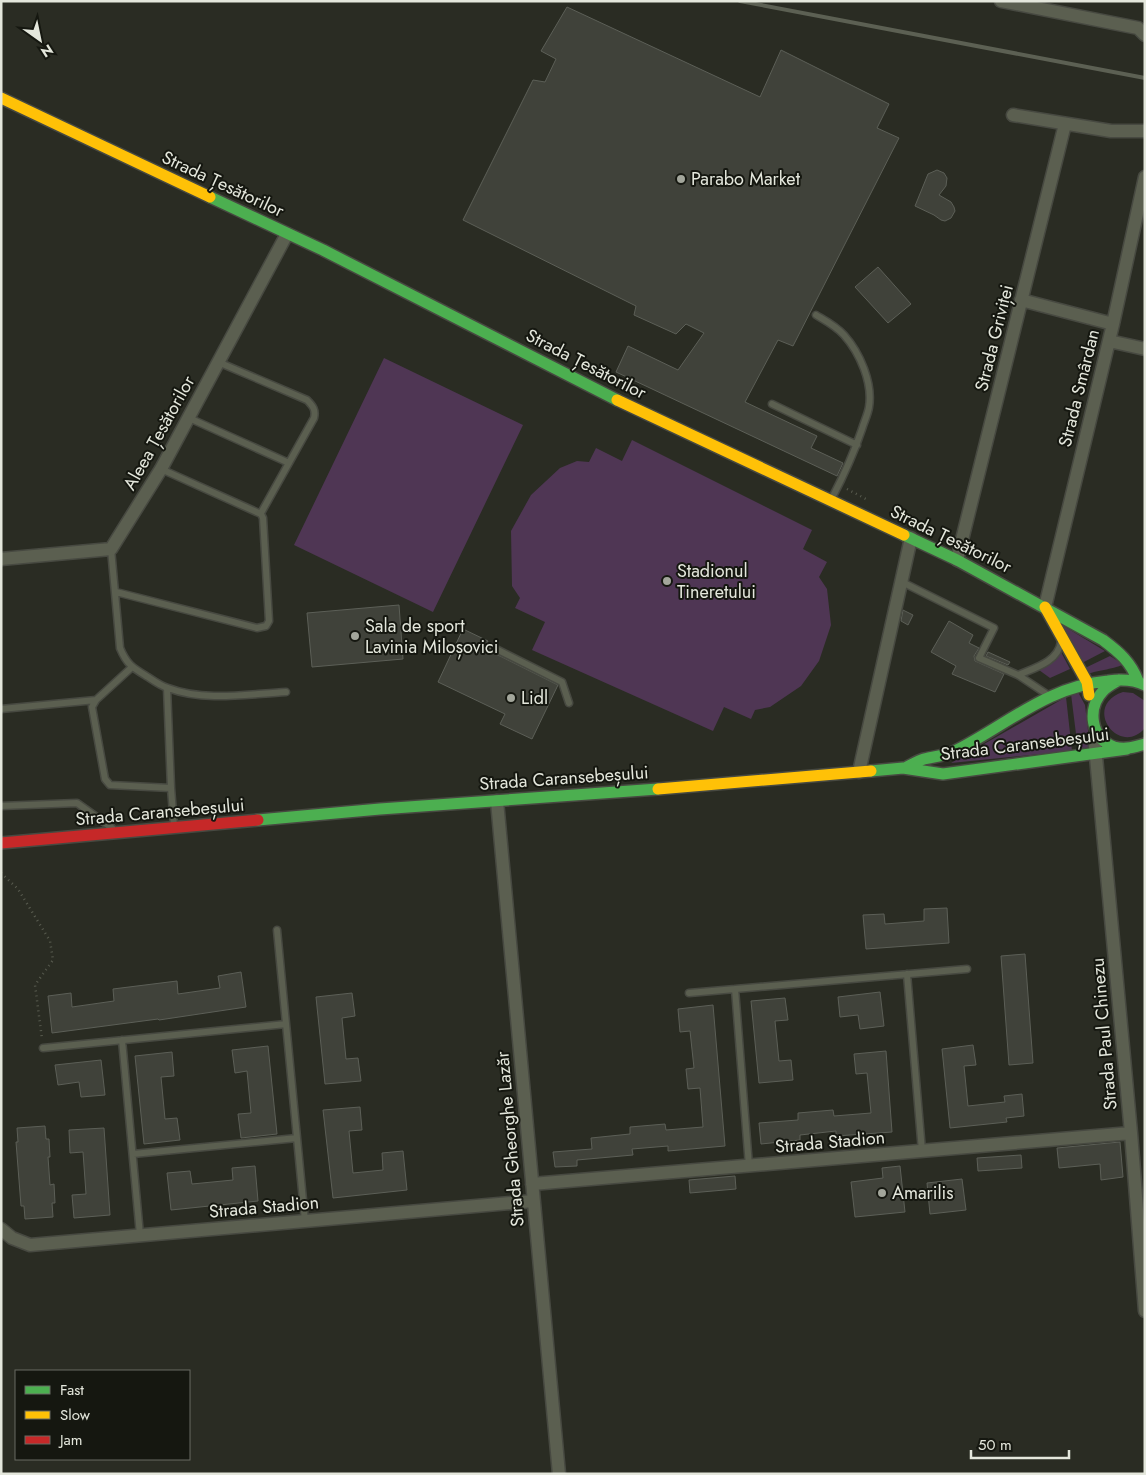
<svg xmlns="http://www.w3.org/2000/svg" width="1146" height="1475" viewBox="0 0 1146 1475" font-family="Jost,sans-serif">
<rect width="100%" height="100%" fill="#2a2c23"/>
<path fill="#4f3654" d="M384,358L523,425L433,612L294,545Z
M632,440L812,530L803,549L827,562L819,577L827,589L831,625L819,661L801,686L770,707L755,710L751,719L724,707L713,731L532,650L545,622L515,608L520,598L512,586L511,531L531,495L560,468L577,461L589,462L596,448L622,461Z
M1057,622L1105,651L1082,663Z
M1061,652L1070,669L1050,678L1039,670L1040,668L1056,658Z
M1110,656L1123,664C1117,669 1097,670 1088,674L1085,668Z
M1078,692L1085,705L1090,747L1078,750L1071,694Z
M1123,692L1133,693L1145,701V728C1119,758 1081,706 1123,692Z
M1066,697L1072,751L951,763Z"/>
<path fill="#40423a" stroke="#5c5f57" d="M567,7L760,97L781,50L889,104L877,128L899,138L793,346L778,340L745,402L817,436L811,448L843,463L837,476L616,372L628,346L678,370L704,333L686,324L676,334L634,315L636,306L463,220L533,80L545,82L556,59L541,51Z
M937,170L944,173L947,178L946,186L939,195L951,202L954,207L955,211L951,218L945,221L941,220L934,215L915,206L928,174Z
M878,267L911,304L888,323L855,287Z
M399,605L403,659L312,667L307,613Z
M903,610L913,615L908,625L901,621Z
M949,621L973,635L969,643L979,648L974,656L975,661L1004,674L995,692L952,674L956,666L931,652Z
M463,629L488,641L485,647L490,651L558,685L532,739L500,724L505,714L438,682Z
M988,652L1010,662L1008,665L986,656Z
M947,908L949,943L866,949L863,915L884,914L885,924L924,921V909Z
M1025,954L1033,1063L1009,1065L1001,956Z
M241,972L246,1007L159,1020L158,1019L52,1033L48,996L71,993L72,1007L114,1001L113,989L177,981L178,994L220,988L218,976Z
M880,992L884,1026L860,1029L858,1015L840,1017L838,997Z
M352,993L355,1016L342,1018L346,1059L358,1058L361,1081L325,1084L316,997Z
M785,998L788,1020L775,1021L779,1061L791,1060L793,1080L759,1083L751,1001Z
M713,1005L725,1146L668,1151V1146L632,1149L633,1155L577,1160V1166L555,1167L553,1152L592,1149L591,1138L630,1134V1127L665,1124L666,1130L703,1127L700,1088L688,1089L686,1069L694,1068L690,1031L680,1032L678,1009Z
M973,1045L976,1065L964,1066L968,1106L1005,1102L1004,1096L1022,1094L1024,1116L1006,1118L1007,1122L950,1128L942,1049Z
M268,1046L277,1134L241,1138L238,1114L251,1113L247,1071L235,1073L232,1050Z
M886,1051L892,1132L836,1136V1131L800,1135V1140L761,1144L759,1123L798,1120V1113L833,1110L834,1116L871,1113L867,1073L856,1074L854,1054Z
M172,1052L174,1076L161,1077L165,1119L177,1118L180,1140L144,1144L135,1056Z
M101,1060L105,1095L81,1097L79,1082L58,1085L55,1065Z
M360,1107L362,1130L349,1131L353,1173L383,1170L382,1153L403,1151L407,1190L333,1198L323,1110Z
M45,1126L46,1139H49L50,1157H48L50,1185L54,1184L55,1203H52L53,1217L25,1219L24,1206H21L16,1142H18L17,1128Z
M104,1128L110,1215L74,1218L72,1195L86,1194L83,1152L70,1153L69,1130Z
M1120,1142L1123,1177L1101,1180L1100,1164L1059,1168L1057,1148Z
M1021,1155L1022,1168L978,1171L977,1158Z
M255,1166L258,1201L171,1210L167,1173L190,1171L192,1184L233,1180L232,1168Z
M900,1166L905,1212L855,1217L851,1182L883,1178L882,1168Z
M735,1176L736,1189L690,1193L689,1180Z
M962,1179L966,1210L930,1214L927,1183Z"/>
<g fill="none" stroke-linecap="round" stroke-linejoin="round">
<defs>
<path id="lane" d="M816,315C826,321 836,326 844,335C860,353 873,383 869,407C868,414 864,422 862,429C854,453 843,477 831,500
M218,362L307,400C313,406 316,410 314,418L261,513
M772,404L857,445
M189,418L289,463
M111,549L120,648C127,665 133,668 148,677C154,681 161,686 168,688C205,702 248,694 286,692
M900,581L994,628L979,658L1018,675L1048,695
M116,592L257,628L266,626L269,621L263,518L261,514L161,469
M492,647L562,682L569,703
M131,668L96,700L92,707L105,779L110,785L171,788L174,826
M1018,675C1034,668 1058,662 1061,642
M167,688L171,788
M1,709L96,700
M1,806L77,803L112,828
M277,930L305,1221
M907,974L922,1151
M735,989L749,1166
M689,993L967,969
M122,1040L140,1235
M43,1048L286,1024
M133,1154L297,1138"/>
<path id="street" d="M1001,1L1138,28L1145,35
M1013,115L1111,131H1145
M1021,300L1113,324
M1109,341L1145,349
M1,559L111,549L161,469L287,234
M957,560L1065,124
M1045,607L1113,324L1145,177
M1095,746L1131,1133L1145,1311
M859,772L911,538
M497,801L559,1474
M532,1184L1131,1133
M1,1229L12,1238L30,1245L533,1201"/>
<path id="fast" d="M210,197L323,250L617,400
M904,535L957,560L1103,640C1119,652 1131,662 1138,681
M1119,680C1114,683 1107,686 1103,691C1087,708 1090,738 1114,747C1125,750 1135,747 1145,744
M907,767C913,764 918,761 924,759C936,756 947,756 957,750C1008,724 1048,686 1108,681C1121,679 1133,679 1145,685
M871,771L903,768L943,774L1127,749
M258,820L380,809L658,789"/>
<path id="slow" d="M1,98L210,197
M617,400L904,535
M1045,607L1087,682L1089,695
M658,789L871,771"/>
<path id="jam" d="M1,843L258,820"/>
</defs>
<use href="#lane" stroke="#474941" stroke-width="9"/>
<use href="#street" stroke="#474941" stroke-width="15"/>
<use href="#fast" stroke="#474941" stroke-width="14"/>
<use href="#slow" stroke="#474941" stroke-width="14"/>
<use href="#jam" stroke="#474941" stroke-width="14"/>
<path stroke="#585b4f" stroke-width="2.5" stroke-dasharray="1 4" stroke-linecap="butt" d="M847,489L866,499
M1,873L18,889L50,941L53,960L35,985L42,1039"/>
<use href="#lane" stroke="#5b5f50" stroke-width="6"/>
<use href="#street" stroke="#5b5f50" stroke-width="12"/>
<use href="#fast" stroke="#4caf50" stroke-width="11"/>
<use href="#slow" stroke="#ffc107" stroke-width="11"/>
<use href="#jam" stroke="#c62828" stroke-width="11"/>
<path stroke="#5c6053" stroke-width="4" d="M740,1L1145,78"/>
</g>
<g fill="#a3a69b" stroke="#151710" stroke-width="2">
<circle cx="681" cy="179" r="5"/>
<circle cx="667" cy="581" r="5"/>
<circle cx="355" cy="636" r="5"/>
<circle cx="511" cy="698" r="5"/>
<circle cx="882" cy="1193" r="5"/>
</g>
<g text-anchor="middle" dominant-baseline="central" stroke-width="4" stroke-linejoin="round" paint-order="stroke">
<g font-size="18" fill="#e4e7dc" stroke="#151710" text-anchor="start">
<text x="691" y="179">Parabo Market</text>
<text x="677" y="571">Stadionul<tspan x="677" dy="21">Tineretului</tspan></text>
<text x="365" y="626">Sala de sport<tspan x="365" dy="21">Lavinia Miloșovici</tspan></text>
<text x="521" y="698">Lidl</text>
<text x="892" y="1193">Amarilis</text>
</g>
<g font-size="18" fill="#e4e7dc" stroke="#151710">
<text transform="translate(223 184) rotate(25)">Strada Țesătorilor</text>
<text transform="translate(994 338) rotate(-76)">Strada Griviței</text>
<text transform="translate(586 364) rotate(27)">Strada Țesătorilor</text>
<text transform="translate(1079 388) rotate(-76)">Strada Smârdan</text>
<text transform="translate(159 433) rotate(-61)">Aleea Țesătorilor</text>
<text transform="translate(951 539) rotate(26)">Strada Țesătorilor</text>
<text transform="translate(1025 744) rotate(-7)">Strada Caransebeșului</text>
<text transform="translate(564 778) rotate(-4)">Strada Caransebeșului</text>
<text transform="translate(160 812) rotate(-5)">Strada Caransebeșului</text>
<text transform="translate(1104 1034) rotate(-95)">Strada Paul Chinezu</text>
<text transform="translate(510 1139) rotate(-95)">Strada Gheorghe Lazăr</text>
<text transform="translate(830 1142) rotate(-5)">Strada Stadion</text>
<text transform="translate(264 1207) rotate(-5)">Strada Stadion</text>
</g>
</g>
<rect width="1146" height="1475" fill="none" stroke="#e4e7dc" stroke-width="5"/>
<rect x="15" y="1370" width="175" height="90" fill="#151710" stroke="#686a62"/>
<rect x="25" y="1386" width="25" height="8" fill="#4caf50" stroke="#686a62"/>
<text x="60" y="1395" font-size="15" fill="#e4e7dc">Fast</text>
<rect x="25" y="1411" width="25" height="8" fill="#ffc107" stroke="#686a62"/>
<text x="60" y="1420" font-size="15" fill="#e4e7dc">Slow</text>
<rect x="25" y="1436" width="25" height="8" fill="#c62828" stroke="#686a62"/>
<text x="60" y="1445" font-size="15" fill="#e4e7dc">Jam</text>
<g transform="translate(40 40) rotate(147)" stroke="#151710" stroke-width="4" paint-order="stroke">
<path d="M0-4L9 19L0 12L-9 19Z" fill="#e4e7dc"/>
<text y="-8" font-size="14" font-weight="bold" text-anchor="middle" fill="#e4e7dc">N</text>
</g>
<path d="M971 1450v8h98v-8" fill="none" stroke="#e4e7dc" stroke-width="2.5"/>
<text x="978" y="1450" font-size="15" fill="#e4e7dc" stroke="#151710" stroke-width="4" paint-order="stroke">50 m</text>
</svg>
